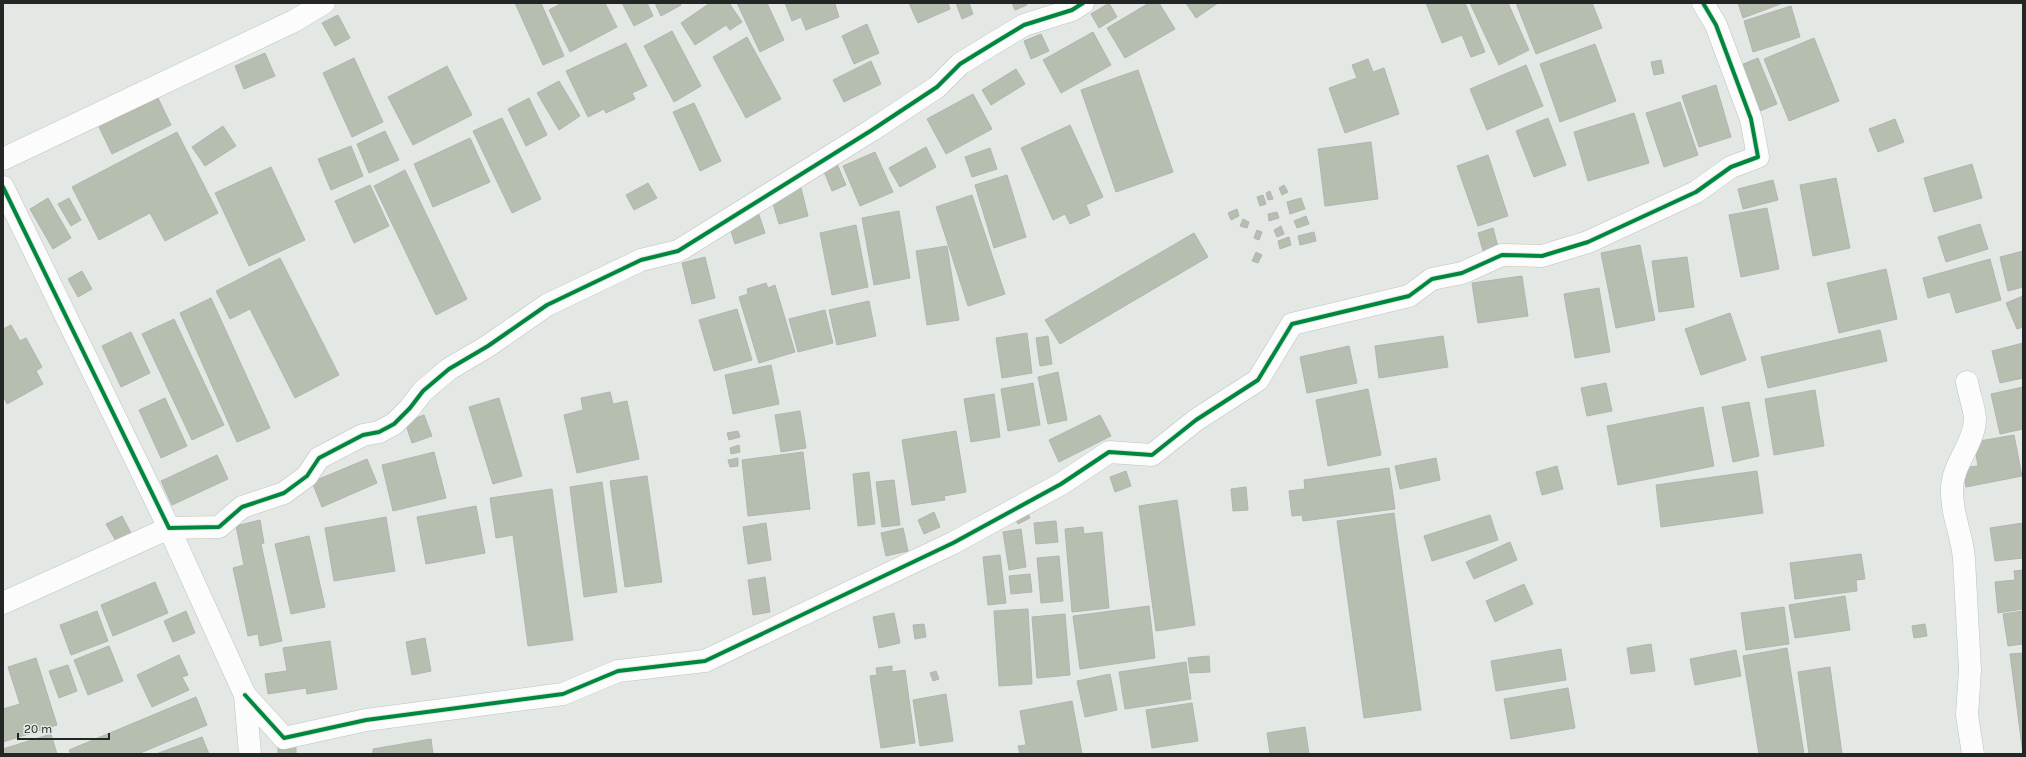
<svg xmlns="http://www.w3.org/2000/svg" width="2026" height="757" viewBox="0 0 2026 757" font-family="Karla,sans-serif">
<rect width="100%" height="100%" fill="#e3e8e5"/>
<path fill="#b6beb0" stroke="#b2b4b1" d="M515,3H541L564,56L543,65Z
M562,3H605L617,27L570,52L549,10Z
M622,3H647L653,16L634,26Z
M655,3H680L681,5L661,16Z
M710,3H729L742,22L730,30L726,25L695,45L681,23Z
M737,3H767L784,40L760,52Z
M785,3H837L835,4L839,17L806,30L801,17L792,21Z
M909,3H948L950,9L918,23Z
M956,3H969L973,14L962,19Z
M1012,3H1026L1027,5L1015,10Z
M1109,3L1117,17L1099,28L1091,14Z
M1149,3H1159L1175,29L1125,58L1107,28Z
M1186,3H1218L1196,18Z
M1426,3H1465L1485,52L1471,57L1462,35L1442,43Z
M1470,3H1508L1529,50L1499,65Z
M1516,3H1592L1602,28L1536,54Z
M1738,3H1783L1743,18Z
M1791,6L1800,37L1753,52L1744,21Z
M338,15L350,38L335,46L322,23Z
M867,24L879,53L854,64L842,36Z
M672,31L701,86L674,102L644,46Z
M1093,32L1111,65L1061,93L1043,60Z
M1041,34L1049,51L1031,59L1024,41Z
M747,37L781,99L746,118L713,57Z
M1814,38L1839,101L1789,121L1764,59Z
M626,43L647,86L632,93L635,99L606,113L604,109L588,117L566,71Z
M1595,44L1616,101L1560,122L1540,64Z
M265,53L275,76L244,89L235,66Z
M354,58L383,122L352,137L323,73Z
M1758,58L1777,104L1760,111L1741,65Z
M1368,59L1373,72L1384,68L1399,114L1345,133L1329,88L1357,78L1352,65Z
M1661,60L1664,73L1654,75L1651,62Z
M871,61L881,84L844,102L833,80Z
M1526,65L1543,106L1487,130L1470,89Z
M447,66L472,115L413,145L388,97Z
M1016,69L1025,84L991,105L982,90Z
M1138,70L1173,172L1116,192L1081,90Z
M559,81L580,116L559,130L537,93Z
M1716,85L1731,137L1699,147L1682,96Z
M973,94L992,129L946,154L927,119Z
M158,98L171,125L112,154L99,127Z
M529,98L547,135L526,146L508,109Z
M1680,102L1698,155L1664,167L1646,113Z
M694,103L721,161L700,171L673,112Z
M1634,113L1649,163L1588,181L1574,132Z
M502,118L541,199L512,213L473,131Z
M1548,118L1566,165L1534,177L1516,131Z
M1895,119L1904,142L1878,152L1869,129Z
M1070,125L1103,197L1086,205L1090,215L1070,224L1065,214L1053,220L1021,148Z
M223,126L236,146L205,166L192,147Z
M385,131L399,160L369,173L357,144Z
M177,132L218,213L165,241L150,213L99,240L72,187Z
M470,138L490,182L433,207L414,164Z
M1371,142L1378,199L1325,206L1318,149Z
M351,146L363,176L331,190L318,159Z
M926,147L936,167L900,187L889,168Z
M990,148L997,169L972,177L965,157Z
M875,152L893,192L860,206L843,166Z
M1488,155L1508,216L1478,226L1457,166Z
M837,164L846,185L832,191L823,169Z
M1972,164L1982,198L1934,212L1924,178Z
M271,167L305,240L249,266L215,193Z
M405,170L467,299L436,315L374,186Z
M1007,175L1026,237L994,248L975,185Z
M1836,178L1850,248L1813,256L1800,185Z
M1773,180L1778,200L1743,209L1738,189Z
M648,183L657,198L634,210L626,195Z
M370,185L389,226L354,243L335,201Z
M1284,185L1288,192L1282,195L1279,188Z
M801,188L808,216L779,224L771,197Z
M1270,191L1273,199L1268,200L1266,193Z
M972,195L1005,294L968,306L936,207Z
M1263,195L1266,204L1260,206L1257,197Z
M48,198L71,238L53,249L30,209Z
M69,198L81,220L71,226L58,204Z
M1301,198L1305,209L1290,214L1287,202Z
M1767,208L1779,269L1741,277L1729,215Z
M1237,209L1239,216L1231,220L1228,213Z
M899,211L910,278L874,285L862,218Z
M758,212L765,233L735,244L728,222Z
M1277,212L1279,218L1269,221L1268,214Z
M1306,216L1309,224L1297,228L1294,221Z
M1243,219L1249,222L1247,228L1240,226Z
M1980,224L1988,249L1946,262L1938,237Z
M856,225L868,287L832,295L820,233Z
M1281,226L1284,234L1277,237L1274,230Z
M1493,228L1498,247L1483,251L1478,233Z
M1257,230L1262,232L1259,240L1254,238Z
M1314,232L1316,241L1300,245L1298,236Z
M1194,233L1208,257L1060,344L1045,320Z
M1289,237L1291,245L1280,249L1278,241Z
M1640,245L1655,320L1616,328L1601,253Z
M947,246L959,320L927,325L916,251Z
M2023,251V287L2008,291L2000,257Z
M1256,252L1262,255L1258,263L1252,261Z
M705,257L715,298L692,304L682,263Z
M1687,257L1694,307L1659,312L1652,261Z
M280,258L339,375L295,398L250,309L230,319L216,291Z
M1990,259L2001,300L1956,313L1950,292L1928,298L1923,278Z
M1886,269L1897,319L1839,333L1827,283Z
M82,271L92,289L78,297L68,279Z
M1522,276L1528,316L1478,323L1472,283Z
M766,283L768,288L775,285L795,352L759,363L739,297L748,294L747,289Z
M1599,288L1610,352L1575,358L1564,294Z
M2023,296V327L2017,329L2006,303Z
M211,298L270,428L237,442L180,313Z
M869,301L876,336L837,345L829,310Z
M737,309L752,360L714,371L699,320Z
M825,310L833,343L798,352L789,319Z
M1730,313L1746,360L1701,375L1685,329Z
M174,319L224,425L192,440L142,334Z
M11,325L20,341L26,338L42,367L36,371L43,384L7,404L3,395V329Z
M1880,330L1887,361L1768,388L1761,357Z
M131,332L150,373L121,387L102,346Z
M1027,333L1032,373L1002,378L996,338Z
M1048,336L1052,364L1040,366L1036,338Z
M1443,336L1448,367L1379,378L1375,346Z
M2023,343V378L2000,383L1992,351Z
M1349,346L1357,383L1307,393L1300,357Z
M771,365L779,404L733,414L725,375Z
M1058,372L1067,420L1048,424L1038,377Z
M1033,383L1040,425L1008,431L1001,389Z
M1606,383L1612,411L1587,416L1581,388Z
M2023,387V429L2000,434L1991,394Z
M1368,389L1381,455L1328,466L1316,400Z
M1815,390L1824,446L1774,455L1765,399Z
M610,392L613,404L627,401L639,459L577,473L564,415L583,410L581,398Z
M994,394L1000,437L971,442L964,399Z
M165,398L187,446L161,458L139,410Z
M499,398L522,476L493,484L469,407Z
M1749,402L1759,456L1733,462L1722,407Z
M1703,407L1714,466L1618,485L1607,426Z
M800,411L806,448L781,452L775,415Z
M424,415L432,436L412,443L405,422Z
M1100,415L1111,436L1059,462L1049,440Z
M738,431L740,437L729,440L727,433Z
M956,431L966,492L944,496L945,500L912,505L902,440Z
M2014,435L2022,476L1966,487L1963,468L1978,466L1974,442Z
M739,445L740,452L731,454L730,448Z
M434,452L446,498L393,511L382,465Z
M803,452L810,509L748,516L742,460Z
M217,455L228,479L172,505L161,481Z
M738,458V466L730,467L728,460Z
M1436,458L1440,480L1400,489L1395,466Z
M367,459L377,483L322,507L312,482Z
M1557,466L1563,489L1542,495L1536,472Z
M1389,468L1395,509L1303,521L1302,515L1292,516L1289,491L1305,489L1304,480Z
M1126,471L1131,486L1115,492L1110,477Z
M1757,471L1763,513L1661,527L1656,485Z
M869,472L875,524L858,526L853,474Z
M647,476L662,582L625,587L610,481Z
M894,480L900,525L882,527L876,482Z
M602,482L617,592L584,597L570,487Z
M1246,487L1248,510L1233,511L1231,489Z
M552,489L573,640L528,646L513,535L496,538L490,498Z
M1177,500L1195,625L1156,631L1139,506Z
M476,506L485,553L426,564L417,517Z
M1026,509L1030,518L1018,524L1014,515Z
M934,512L940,527L924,534L918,520Z
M1394,513L1421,710L1364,718L1337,521Z
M1490,515L1498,540L1432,561L1424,536Z
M122,516L131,533L116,541L106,524Z
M386,517L395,571L334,581L325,528Z
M260,520L264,543L261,544L282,641L260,646L258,634L248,636L233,568L244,565L236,526Z
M1056,521L1058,542L1036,544L1034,523Z
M766,523L771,560L748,564L743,527Z
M2023,523V558L1995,561L1990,528Z
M1083,527L1084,534L1102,532L1109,608L1072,612L1065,529Z
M903,528L908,551L886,556L881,533Z
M1021,529L1026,567L1009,570L1003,532Z
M309,536L325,607L291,614L275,544Z
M1510,542L1517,560L1474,579L1466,562Z
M1861,554L1865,579L1856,580L1857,591L1795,599L1790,563Z
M1000,555L1006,603L988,605L983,557Z
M1059,556L1063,601L1041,603L1037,558Z
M2023,570V609L1998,613L1995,582L2015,580L2014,571Z
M1030,574L1032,592L1011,594L1009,576Z
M765,577L770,612L753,615L748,580Z
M155,582L168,613L113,636L101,605Z
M1524,584L1533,604L1495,622L1486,601Z
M1845,596L1850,630L1795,638L1789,605Z
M1149,606L1155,658L1080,669L1073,616Z
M1784,607L1789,644L1746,650L1741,613Z
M1028,609L1032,684L999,686L994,611Z
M97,611L108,641L71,655L60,625Z
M186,611L195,633L173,642L164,621Z
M2023,611V644L2008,646L2003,614Z
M894,613L900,643L879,648L873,617Z
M1065,614L1070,675L1037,678L1032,617Z
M924,624L926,637L915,639L913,625Z
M1925,624L1927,636L1914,638L1912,626Z
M425,638L431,671L412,675L406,642Z
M330,641L337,689L307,694L306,688L268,694L265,674L287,671L283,648Z
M1651,644L1655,671L1631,674L1627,648Z
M109,646L123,681L88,695L74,660Z
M1787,648L1804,754H1759L1743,656Z
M1561,649L1566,680L1496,691L1491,661Z
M1736,650L1741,676L1695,685L1690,659Z
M2023,653V754L2010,654Z
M179,655L188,675L182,677L189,690L152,707L137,675Z
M1209,656L1210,672L1190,673L1188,658Z
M36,658L57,725L3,742V709L20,704L8,667Z
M1186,662L1191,699L1125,709L1119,672Z
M68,665L77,691L59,698L49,671Z
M892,666V672L905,670L915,743L881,748L870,676L877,675L876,668Z
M1830,667L1842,754H1809L1798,672Z
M936,671L939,679L933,681L930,673Z
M1110,674L1117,710L1085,717L1077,681Z
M1568,688L1575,728L1511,739L1504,699Z
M946,694L953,741L920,746L913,700Z
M196,697L207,725L138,754H71L69,750Z
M1072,701L1082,754H1020L1018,746L1026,745L1020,711Z
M1192,703L1198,741L1152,748L1146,710Z
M1305,727L1309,754H1270L1267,733Z
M51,734L57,754H3V749Z
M202,737L209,754H156Z
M431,739L433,754H373V749Z
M296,744V754H278V745Z"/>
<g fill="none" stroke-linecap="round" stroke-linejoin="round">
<defs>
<path id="minor" d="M3,159L294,21L324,3
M3,187L169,528L219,527L242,507L284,493L307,476L319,458L363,435L379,432L394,424L410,408L423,391L449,369L488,346L547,305L641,260L678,251L872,130L937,87L960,64L991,45L1024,25L1072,10L1083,3
M1967,382C1969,394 1974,407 1975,418C1975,443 1953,463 1952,488C1951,515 1962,533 1964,559L1970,670L1967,715L1973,754
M3,603L169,528L245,695L250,754
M245,695L284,738L366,720L563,694L618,671L705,661L953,543L1061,484L1109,452L1152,455L1196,420L1258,380L1292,324L1409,296L1432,279L1462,273L1502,255L1542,256L1588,242L1696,192L1731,167L1758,157L1751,119L1716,25L1703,3"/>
</defs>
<use href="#minor" stroke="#bec2c0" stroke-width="23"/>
<use href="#minor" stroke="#fbfcfb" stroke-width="22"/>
<defs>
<path id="cycleway" d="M3,187L169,528L219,527L242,507L284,493L307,476L319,458L363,435L379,432L394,424L410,408L423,391L449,369L488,346L547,305L641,260L678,251L872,130L937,87L960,64L991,45L1024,25L1072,10L1083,3
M245,695L284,738L366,720L563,694L618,671L705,661L953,543L1061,484L1109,452L1152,455L1196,420L1258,380L1292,324L1409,296L1432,279L1462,273L1502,255L1542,256L1588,242L1696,192L1731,167L1758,157L1751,119L1716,25L1703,3"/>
</defs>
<use href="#cycleway" stroke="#e2e9e4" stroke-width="6"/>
<use href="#cycleway" stroke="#00873e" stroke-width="4"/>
</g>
<rect width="2026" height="757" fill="none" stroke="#232624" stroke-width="8"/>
<path d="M18 733v6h91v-6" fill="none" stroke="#232624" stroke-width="2"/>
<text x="24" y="733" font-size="12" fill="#232624" stroke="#e2e9e4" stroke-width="3" paint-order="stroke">20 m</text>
</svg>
